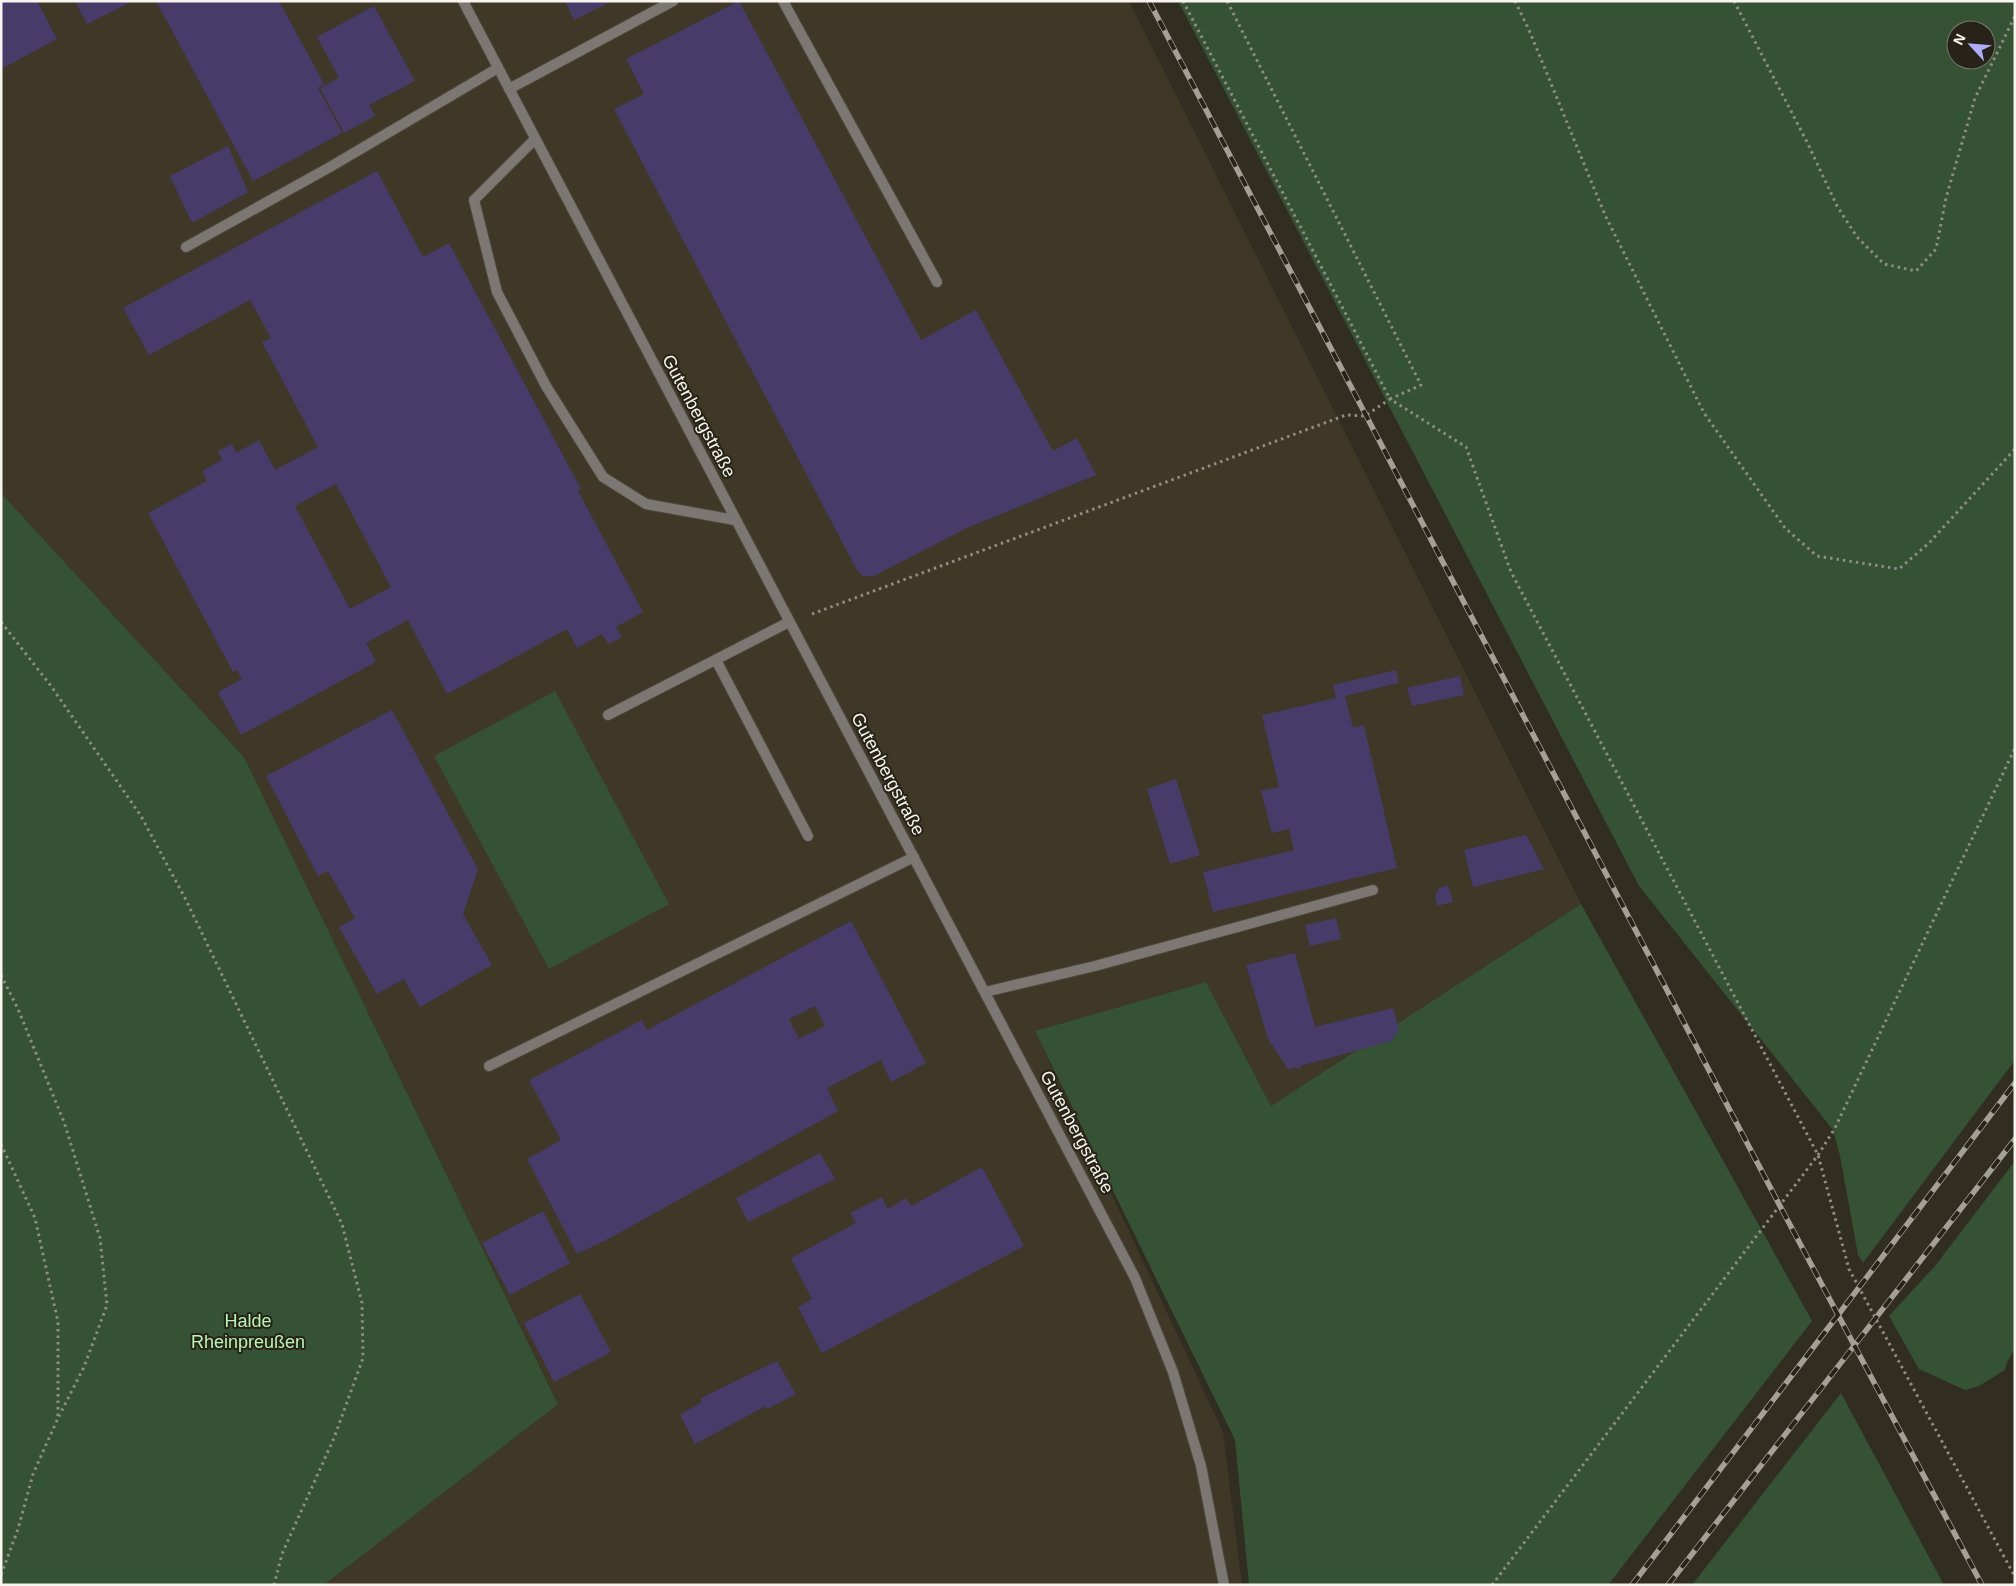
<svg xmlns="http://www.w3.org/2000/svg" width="2016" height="1586" viewBox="0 0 2016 1586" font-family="Helvetica,sans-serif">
<rect width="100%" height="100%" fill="#312d21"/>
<path fill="#3f3827" d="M1,1H1129L1581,904L1271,1106L1206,982L1035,1031L1223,1432L1242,1585H324L558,1403L244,757L1,493Z"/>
<path fill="#355234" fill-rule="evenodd" d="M1178,1H2015V1060L1863,1263L1858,1255L1840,1156L1833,1130L1639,886ZM1956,30H1986V60H1956Z
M1,493L244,757L558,1404L324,1585H1Z
M555,691L669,904L549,969L434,756Z
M1581,904L1812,1321L1608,1585H1249L1235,1440L1035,1031L1206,982L1271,1106Z
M2015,1161V1348L2007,1362L2005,1370L1979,1386L1965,1390L1919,1369L1889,1316L1935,1266Z
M1841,1393L1944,1585H1692Z"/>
<path fill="#473b69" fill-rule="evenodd" d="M1,1H37L57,39L1,69Z
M75,1H133L87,24Z
M156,1H279L324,84L318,88L342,133L253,181Z
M565,1H612L574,20Z
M739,1L921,340L976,310L1053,451L1077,438L1096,475L967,528L874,576H863L858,572L614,109L644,94L626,59Z
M374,6L415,81L369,105L375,116L344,133L320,88L339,78L317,37Z
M228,146L248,192L192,223L170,176Z
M377,171L423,257L449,243L581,489L578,491L643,612L616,627L622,637L608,644L602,634L577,648L567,629L447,694L408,620L366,643L376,662L241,735L218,692L242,679L237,670L233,672L148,513L207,481L202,471L222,460L218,451L232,444L236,453L259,440L275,470L318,447L262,342L271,338L250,300L149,355L123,308ZM336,484L391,587L350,609L295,506Z
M1396,670L1399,683L1345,696L1353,728L1364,725L1397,868L1213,912L1203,872L1294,850L1289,829L1272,833L1261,791L1279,787L1262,715L1336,698L1333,685Z
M1460,676L1464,695L1412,706L1407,688Z
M392,710L478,869L463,914L492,965L420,1007L404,979L377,994L339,927L355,918L328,871L318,876L266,776Z
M1176,779L1200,855L1170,864L1147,789Z
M1526,835L1544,869L1473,887L1464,850Z
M1448,885L1453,902L1437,906L1435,896L1439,888Z
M1336,918L1341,939L1310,946L1305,925Z
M851,921L926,1063L891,1082L881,1060L827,1088L838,1111L612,1237L577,1254L527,1159L561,1140L529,1080L642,1020L647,1030ZM815,1006L825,1026L799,1039L789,1019Z
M1295,953L1315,1027L1393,1008L1399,1030L1391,1041L1300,1066L1301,1068L1297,1069V1067L1288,1069L1268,1039L1246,965Z
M820,1153L835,1179L748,1222L736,1198Z
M982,1167L1024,1246L822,1353L798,1307L812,1299L791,1258L856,1223L850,1213L882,1197L888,1209L906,1198L911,1206Z
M543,1211L570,1263L510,1295L482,1243Z
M580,1294L611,1352L554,1382L524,1323Z
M777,1361L796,1394L767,1409L766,1406L695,1444L680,1415L702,1402L700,1399L711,1393Z"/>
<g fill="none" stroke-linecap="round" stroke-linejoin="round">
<defs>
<path id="service" d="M783,1L937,282
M509,89L673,1
M535,139L474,200L497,292L546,386L603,477L646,504L735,520
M186,247L330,167L498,68
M716,660L808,836
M608,715L789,622
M985,992L1095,966L1373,890
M489,1066L914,857"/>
<path id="minor" d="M463,1L1135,1278L1173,1372L1201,1466L1224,1585"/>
</defs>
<use href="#service" stroke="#4d493e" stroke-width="12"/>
<use href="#minor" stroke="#4d493e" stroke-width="12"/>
<path stroke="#908d83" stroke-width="3" stroke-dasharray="2.5 4" stroke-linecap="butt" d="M1183,1L1390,399L1421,385L1227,1
M1515,1L1529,30L1605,215L1704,413L1785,528L1817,556L1899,569L1929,543L2015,449
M1734,1L1807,142L1837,206L1857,237L1884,264L1916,271L1936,249L1946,198L1975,98L2015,16
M812,614L1346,415L1365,416L1390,399L1466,447L1511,572L1818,1155L1849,1269L2015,1577
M1,622L51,686L141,816L186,900L342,1224L362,1303L363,1358L334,1438L282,1554L274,1585
M1,975L18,1009L64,1122L100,1238L107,1305L84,1367L58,1418
M1,1144L35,1218L58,1322V1418L33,1474L18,1529L1,1575
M1492,1585L1818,1155L1835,1128L2015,748"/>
<use href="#service" stroke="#7d7773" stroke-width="10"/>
<use href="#minor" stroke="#7d7773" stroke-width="10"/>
<defs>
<path id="rail" d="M1149,1L1780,1206L1982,1585
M1632,1585L2015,1083
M1668,1585L2015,1139"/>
</defs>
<use href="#rail" stroke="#a3a097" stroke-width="5.5"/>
<use href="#rail" stroke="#272318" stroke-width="4" stroke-dasharray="11" stroke-linecap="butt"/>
</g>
<g text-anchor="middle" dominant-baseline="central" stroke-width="4" stroke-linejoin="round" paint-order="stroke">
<g font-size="18" fill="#f7f5ed" stroke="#272318">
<text transform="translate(699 416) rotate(62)">Gutenbergstraße</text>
<text transform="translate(888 774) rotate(62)">Gutenbergstraße</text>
<text transform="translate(1077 1132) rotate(62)">Gutenbergstraße</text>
</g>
<g font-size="18" fill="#b7f6b4" stroke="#272318">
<text x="248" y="1321">Halde<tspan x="248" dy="21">Rheinpreußen</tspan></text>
</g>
</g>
<rect width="2016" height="1586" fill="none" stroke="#f7f5ed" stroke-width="5"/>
<g transform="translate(1971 45) rotate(296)"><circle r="24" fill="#272318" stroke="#7a776d"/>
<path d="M0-4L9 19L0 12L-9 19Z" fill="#adaefb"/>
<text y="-8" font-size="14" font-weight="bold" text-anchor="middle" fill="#f7f5ed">N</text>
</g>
</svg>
